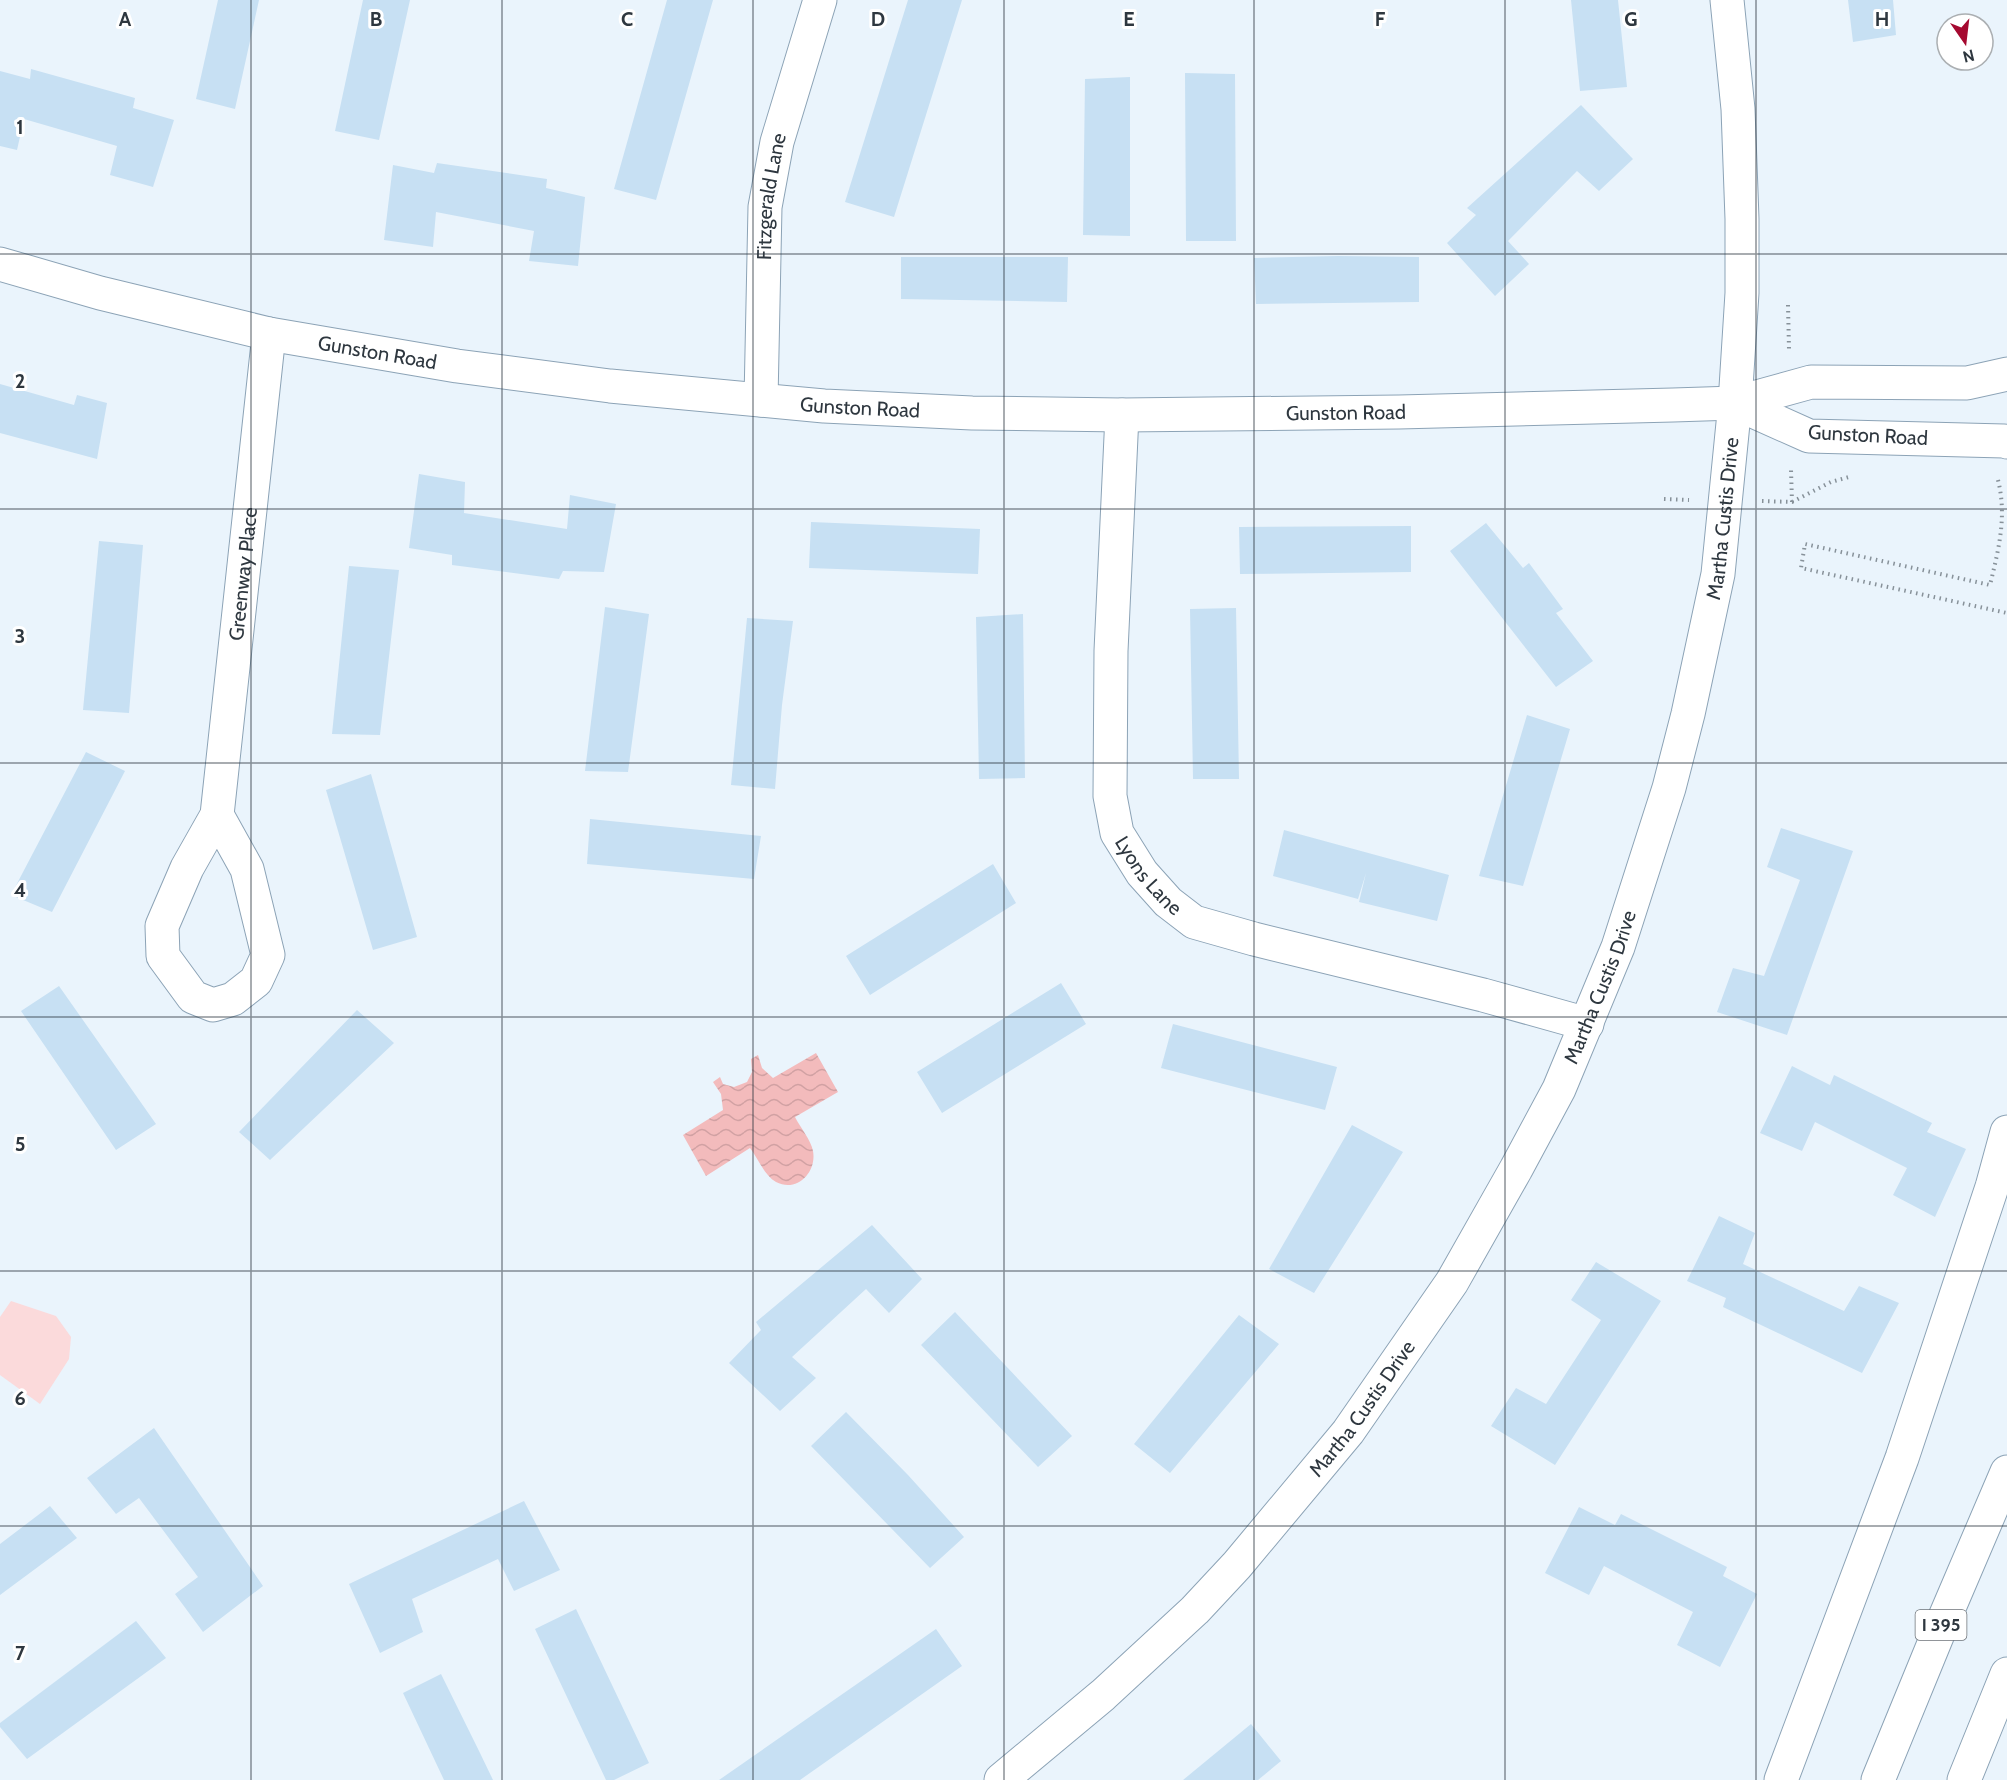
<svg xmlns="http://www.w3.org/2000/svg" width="2007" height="1780" viewBox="0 0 2007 1780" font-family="Cabin,sans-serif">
<defs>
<pattern id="water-waves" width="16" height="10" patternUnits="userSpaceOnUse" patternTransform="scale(1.5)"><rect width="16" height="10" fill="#f3bbbc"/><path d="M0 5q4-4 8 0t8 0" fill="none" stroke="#d1a1a3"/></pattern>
</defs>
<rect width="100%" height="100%" fill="#eaf4fc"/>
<path fill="#fbdadb" d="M11,1301L56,1316L71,1337L69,1359L40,1404L0,1375V1317Z"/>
<path fill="url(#water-waves)" d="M816,1053L838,1092L795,1117C800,1127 811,1140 813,1151C817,1172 797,1193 776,1182C764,1175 758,1158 750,1148L706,1176L683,1135L723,1110L721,1094L713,1082L720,1077L723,1084L734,1087L747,1082L752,1072L751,1059L758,1055L762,1068L773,1078Z"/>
<path fill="#c7e0f3" d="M218,0H259L235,109L196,99Z
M363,0H410L379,140L335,131Z
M667,0H713L656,200L614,189Z
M908,0H962L894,217L845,202Z
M1571,0H1618L1627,87L1580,91Z
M1848,0H1893L1896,35L1853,42Z
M31,69L135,98L133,108L174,120L153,187L110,175L117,146L24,119L17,150L0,146V71L30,79Z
M1185,73L1235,74L1236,241H1186Z
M1130,77V236L1083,235L1085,79Z
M1581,105L1633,159L1599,191L1577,171L1508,241L1529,264L1495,296L1447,243L1476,215L1467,208Z
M437,163L547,179L546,188L585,197L578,266L529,261L534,231L436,212L433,247L384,240L393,165L434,173Z
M1338,256L1419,257V302L1256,304L1254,258Z
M901,257H1068L1067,302L901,299Z
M0,384L74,405L77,395L107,403L97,459L0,433Z
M419,474L465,482L464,513L567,529L570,495L616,504L604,572L563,571L559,579L452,565V555L409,548Z
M811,522L980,529L978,574L809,568Z
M1486,523L1523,568L1529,563L1563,609L1556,613L1593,661L1556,687L1450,551Z
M1411,526V572L1240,574L1239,527Z
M99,541L143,545L129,713L83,710Z
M349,566L399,570L380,735L332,734Z
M605,607L649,614L628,772L585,771Z
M1236,608L1239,779H1193L1190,609Z
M1023,614L1025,778L979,779L976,617Z
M747,618L793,621L782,705L775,789L731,785Z
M1527,715L1570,729L1523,886L1479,876Z
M86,752L125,771L52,912L11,895Z
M371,774L417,937L373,950L326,790Z
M590,819L761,836L754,879L587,864Z
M1781,828L1853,851L1787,1035L1717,1012L1733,968L1764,976L1800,880L1767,867Z
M1284,830L1449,875L1437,921L1359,902L1366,873L1358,899L1273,876Z
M993,864L1016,903L870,995L846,956Z
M1061,983L1086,1024L942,1113L917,1072Z
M59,986L156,1124L116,1150L21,1011Z
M357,1010L394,1043L270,1160L239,1132Z
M1173,1024L1337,1067L1325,1110L1161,1068Z
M1792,1066L1830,1085L1834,1075L1932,1123L1927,1132L1966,1149L1935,1217L1893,1195L1907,1168L1815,1122L1802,1151L1760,1133Z
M1352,1125L1403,1152L1314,1293L1269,1269Z
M1719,1216L1755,1233L1743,1264L1844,1311L1859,1286L1899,1303L1862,1373L1723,1307L1726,1298L1687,1281Z
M872,1225L922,1279L889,1313L866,1289L792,1357L816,1378L780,1411L729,1363L761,1330L756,1322Z
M1596,1262L1661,1301L1555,1465L1491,1426L1516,1388L1546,1404L1601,1320L1571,1300Z
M955,1312L1072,1436L1038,1467L921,1345Z
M1239,1315L1279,1344L1170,1473L1134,1444Z
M846,1412L908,1475L964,1537L930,1568L811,1446Z
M154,1428L263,1586L203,1632L175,1594L198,1577L139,1498L116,1514L87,1478Z
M524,1501L560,1570L514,1591L498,1559L412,1599L423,1632L380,1653L349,1584Z
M50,1506L77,1538L0,1595V1544Z
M1579,1507L1615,1525L1621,1514L1727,1567L1723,1576L1757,1594L1720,1667L1677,1645L1693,1612L1604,1566L1589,1595L1545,1573Z
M576,1609L649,1763L614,1780H606L535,1629Z
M136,1621L166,1658L27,1759L0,1727V1723Z
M936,1629L962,1666L800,1780H719Z
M441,1674L480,1753L493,1780H444L403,1693Z
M1251,1724L1281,1761L1258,1780H1183Z"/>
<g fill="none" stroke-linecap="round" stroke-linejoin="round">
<defs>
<g id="minor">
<path id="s1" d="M0,264L100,293L269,334L457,366L610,386L824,406L972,413L1122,415L1399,412L1673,405L1735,403L1811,382L1967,383L2007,374"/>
<path id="s2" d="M761,400L765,207L777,142L820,0"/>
<path d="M1735,403L1809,436L2004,441L2007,442"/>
<path id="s3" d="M1122,415L1111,651L1110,796L1117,833L1142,873L1168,902L1194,922L1254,939L1483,995L1587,1024"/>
<path id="s4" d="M217,815L247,869L268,955L256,981L233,999L213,1005L193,997L163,956L162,926L187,868L217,815L269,334"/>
<path id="s5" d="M1001,1780L1103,1695L1195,1610L1237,1565L1348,1432L1452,1282L1516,1169L1559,1089L1618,947L1669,788L1688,714L1718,574L1735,403L1742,293V219L1738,109L1727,0"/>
</g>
<path id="highway" d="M1781,1780L1902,1458L1992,1187L2007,1132
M1878,1780L1942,1624L2007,1472
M1964,1780L2007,1674"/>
</defs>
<use href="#minor" stroke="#8ca3b6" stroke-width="35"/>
<use href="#highway" stroke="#8ca3b6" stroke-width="35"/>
<path stroke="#879199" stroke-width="4" stroke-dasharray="1.5 4.5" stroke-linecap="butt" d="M1788,305L1789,349
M1998,480C2007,516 1999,548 1990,585L1805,544L1801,568L2007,613
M1664,499L1689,500
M1762,501L1792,502L1791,470
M1792,502L1831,482L1849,477"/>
<use href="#minor" stroke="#fff" stroke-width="33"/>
<use href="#highway" stroke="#fff" stroke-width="33"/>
</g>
<path fill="none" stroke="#2e373f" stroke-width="1.5" stroke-opacity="0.55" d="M251,0V1780M502,0V1780M753,0V1780M1004,0V1780M1254,0V1780M1505,0V1780M1756,0V1780M0,254H2007M0,509H2007M0,763H2007M0,1017H2007M0,1271H2007M0,1526H2007"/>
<g text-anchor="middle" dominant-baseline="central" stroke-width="6" stroke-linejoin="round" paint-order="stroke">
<rect fill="#fff" stroke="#6d7379" stroke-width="1.5" x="1915.5" y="1610" width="51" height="30" rx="4.5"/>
<g font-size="18" font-weight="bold" fill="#2e373f">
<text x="1941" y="1625">I 395</text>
</g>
<g font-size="20" fill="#2e373f" stroke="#fff">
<text stroke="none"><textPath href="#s2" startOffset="204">Fitzgerald Lane</textPath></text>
<text stroke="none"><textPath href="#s1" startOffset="388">Gunston Road</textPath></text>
<text stroke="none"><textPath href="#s1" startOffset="874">Gunston Road</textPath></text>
<text stroke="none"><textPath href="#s1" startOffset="1360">Gunston Road</textPath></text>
<text transform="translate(1868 435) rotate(3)">Gunston Road</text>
<text stroke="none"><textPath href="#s5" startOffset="1492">Martha Custis Drive</textPath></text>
<text stroke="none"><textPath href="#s4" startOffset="698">Greenway Place</textPath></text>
<text stroke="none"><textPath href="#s3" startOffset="472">Lyons Lane</textPath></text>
<text stroke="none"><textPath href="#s5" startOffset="1006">Martha Custis Drive</textPath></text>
<text stroke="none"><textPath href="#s5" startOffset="520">Martha Custis Drive</textPath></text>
</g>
</g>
<g font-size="20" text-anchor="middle" font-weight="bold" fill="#2e373f" stroke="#fff" stroke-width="6" stroke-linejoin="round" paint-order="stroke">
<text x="125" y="26">A</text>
<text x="376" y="26">B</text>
<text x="627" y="26">C</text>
<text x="878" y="26">D</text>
<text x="1129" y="26">E</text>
<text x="1380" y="26">F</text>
<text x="1631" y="26">G</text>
<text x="1882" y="26">H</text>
<text x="20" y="134">1</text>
<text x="20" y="388">2</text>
<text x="20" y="643">3</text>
<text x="20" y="897">4</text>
<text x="20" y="1151">5</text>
<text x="20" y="1405">6</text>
<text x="20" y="1660">7</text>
</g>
<g transform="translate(1965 42) rotate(166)"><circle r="28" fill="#ffffff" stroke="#abafb2" stroke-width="1.5"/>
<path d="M0-4.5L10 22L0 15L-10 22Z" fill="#a50930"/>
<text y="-9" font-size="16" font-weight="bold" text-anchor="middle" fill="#2e373f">N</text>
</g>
</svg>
